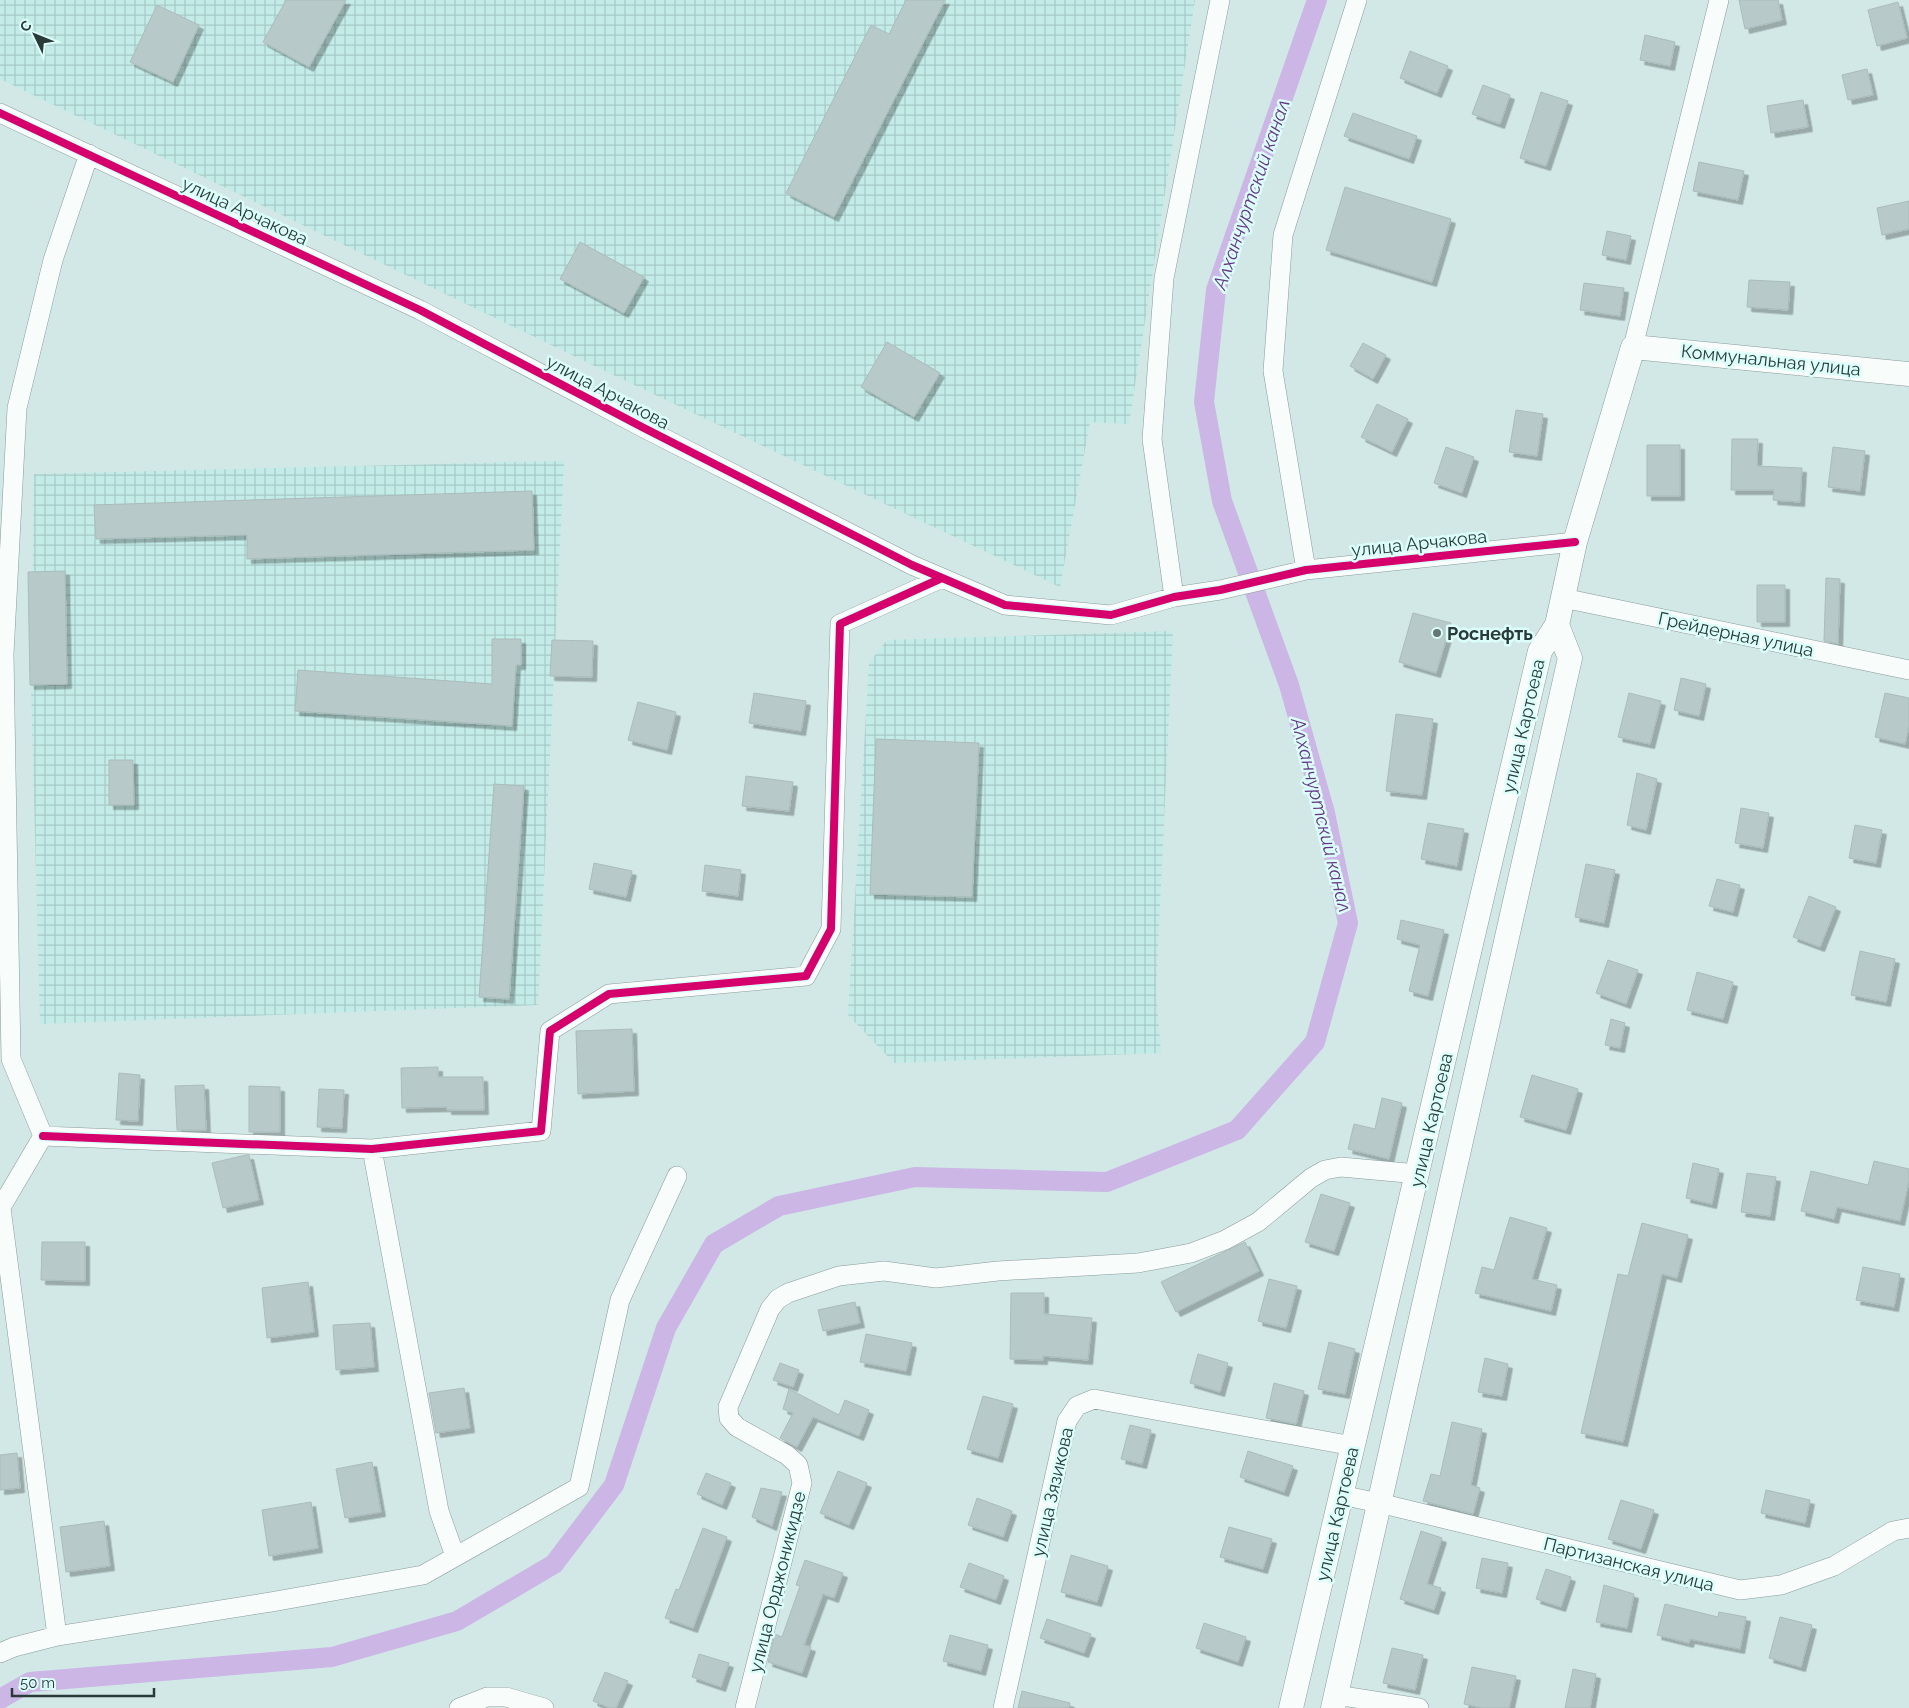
<svg xmlns="http://www.w3.org/2000/svg" width="1909" height="1708" viewBox="0 0 1909 1708" font-family="Raleway,sans-serif">
<defs>
<pattern id="industrial-grid" width="8" height="8" patternUnits="userSpaceOnUse" patternTransform="scale(1.25)"><rect width="8" height="8" fill="#c3ebe7"/><path d="M0 4h8M4 0v8" fill="none" stroke="#a8cac7"/></pattern>
<filter id="shadow"><feDropShadow dx="4.5" dy="4.5" stdDeviation="0" flood-color="#0004"/></filter>
</defs>
<rect width="100%" height="100%" fill="#d1e8e6"/>
<path fill="url(#industrial-grid)" d="M0,0H1195L1129,424L1090,422L1060,587L605,371L0,79Z
M564,461L538,1005L40,1024L31,685L34,474Z
M1173,631L1156,991L1161,1053L894,1063L848,1015L869,663L887,640Z"/>
<g fill="none" stroke-linecap="round" stroke-linejoin="round">
<path stroke="#cbb6e5" stroke-width="20" d="M0,1699L30,1682L332,1657L457,1621L554,1564L614,1485L666,1328L714,1244L779,1206L915,1177L1107,1182L1237,1130L1315,1042L1348,923L1325,813L1289,685L1222,501L1204,402L1216,290L1317,0"/>
</g>
<path fill="#b7c9c8" stroke="#aabcbb" filter="url(#shadow)" d="M286,0H346L309,67L263,42Z
M906,0H945L834,217L786,193L871,25L889,34Z
M1739,0H1778L1782,20L1745,29Z
M1898,2L1907,38L1877,46L1868,10Z
M157,5L199,25L173,82L130,62Z
M1645,35L1675,42L1670,66L1640,60Z
M1410,51L1448,66L1437,93L1400,78Z
M1867,69L1873,95L1848,100L1842,75Z
M1483,85L1510,95L1500,124L1472,114Z
M1541,92L1568,101L1546,166L1520,158Z
M1803,100L1808,127L1771,133L1767,106Z
M1353,113L1417,136L1409,159L1344,136Z
M1699,162L1744,171L1738,200L1693,191Z
M1345,187L1451,219L1432,282L1326,250Z
M1909,201V229L1882,235L1877,208Z
M1607,231L1631,236L1626,260L1602,255Z
M580,242L644,277L624,313L560,279Z
M1749,280L1790,282L1788,310L1747,307Z
M1584,283L1624,288L1620,316L1580,310Z
M887,342L940,373L914,417L861,387Z
M1363,343L1386,355L1373,379L1350,366Z
M1377,404L1408,419L1392,452L1361,437Z
M1516,410L1543,414L1537,456L1509,452Z
M1732,439H1758L1757,466L1802,468L1800,502L1773,500L1774,490H1731Z
M1647,445H1680V496H1647Z
M1446,447L1474,457L1462,493L1434,483Z
M1833,447L1865,451L1860,491L1828,487Z
M532,491L534,550L247,559V535L96,539L94,505Z
M65,571L67,684L30,685L28,572Z
M1826,578L1840,579L1838,644L1824,641Z
M1757,585H1785V622H1757Z
M1413,613L1451,623L1436,673L1399,662Z
M492,639H521V665H516L512,726L295,711L298,670L492,684Z
M552,640L593,641L592,677L550,676Z
M1681,678L1706,684L1699,716L1674,710Z
M754,693L806,701L801,731L749,723Z
M1629,693L1661,701L1650,744L1618,737Z
M1885,693L1909,698V726L1905,744L1875,737Z
M638,702L676,712L667,750L628,740Z
M1396,714L1433,719L1422,795L1386,791Z
M876,739L979,743L972,897L870,894Z
M109,760H133L134,805H109Z
M1637,773L1657,779L1646,830L1627,825Z
M746,776L793,782L789,811L742,806Z
M494,784L524,786L509,999L479,997Z
M1741,808L1769,813L1763,848L1735,843Z
M1428,823L1464,829L1457,866L1421,859Z
M1855,825L1882,830L1876,863L1849,858Z
M594,863L632,871L626,897L589,889Z
M1586,864L1615,870L1604,923L1575,917Z
M705,865L741,870L738,896L702,891Z
M1717,879L1740,885L1733,912L1709,906Z
M1809,896L1836,907L1820,947L1793,937Z
M1401,920L1444,930L1428,996L1409,991L1420,945L1397,939Z
M1860,951L1895,959L1886,1002L1851,995Z
M1608,960L1638,970L1626,1004L1596,993Z
M1697,972L1733,982L1723,1019L1687,1010Z
M1611,1019L1625,1023L1620,1048L1605,1045Z
M632,1029L634,1091L578,1094L576,1031Z
M438,1067V1077H483L484,1110H447V1107L402,1108L401,1068Z
M119,1073L140,1075L138,1121L116,1120Z
M1532,1075L1578,1089L1566,1130L1520,1117Z
M204,1085L206,1130H177L175,1086Z
M249,1086L280,1087V1132H249Z
M319,1089L344,1090L342,1128L317,1127Z
M1382,1098L1402,1103L1389,1159L1348,1149L1354,1124L1375,1129Z
M246,1155H249L259,1200L223,1208L212,1163Z
M1874,1161L1909,1169V1181L1900,1221L1837,1207L1834,1219L1801,1211L1811,1171L1868,1185Z
M1693,1163L1719,1169L1712,1204L1686,1198Z
M1747,1173L1776,1177L1770,1216L1741,1212Z
M1321,1194L1350,1203L1334,1251L1305,1242Z
M1510,1217L1547,1228L1532,1279L1557,1285L1551,1311L1475,1293L1482,1267L1494,1270Z
M1642,1223L1688,1235L1677,1278L1662,1274L1623,1442L1581,1433L1618,1274L1628,1276Z
M42,1242H85V1281L41,1280Z
M1245,1242L1259,1271L1176,1312L1161,1282Z
M1863,1267L1900,1274L1894,1307L1856,1300Z
M1269,1279L1297,1286L1286,1328L1258,1321Z
M308,1282L314,1332L267,1338L262,1288Z
M1011,1293H1044V1314L1092,1318L1088,1360L1043,1356V1360L1010,1359Z
M855,1302L860,1323L823,1331L818,1310Z
M370,1323L374,1367L336,1370L333,1325Z
M866,1334L912,1343L906,1371L860,1362Z
M1329,1342L1355,1349L1345,1394L1318,1389Z
M1198,1354L1228,1363L1220,1392L1190,1383Z
M1485,1358L1508,1364L1502,1396L1478,1392Z
M780,1363L799,1370L793,1387L773,1380Z
M1274,1383L1304,1391L1296,1424L1266,1418Z
M464,1388L470,1428L436,1433L429,1393Z
M789,1389L839,1415L845,1400L869,1410L859,1436L813,1417L797,1447L780,1438L793,1413L783,1409Z
M983,1396L1013,1404L998,1458L967,1449Z
M1452,1422L1482,1429L1471,1485L1480,1488L1473,1514L1423,1501L1431,1474L1440,1476Z
M1130,1425L1151,1430L1142,1464L1121,1459Z
M1248,1451L1293,1466L1284,1492L1240,1477Z
M17,1453L20,1488L0,1490V1455Z
M372,1462L381,1512L345,1518L336,1469Z
M838,1471L867,1483L849,1525L820,1513Z
M706,1473L731,1483L722,1505L697,1494Z
M761,1488L782,1492L772,1526L752,1517Z
M1766,1490L1810,1500L1805,1523L1761,1513Z
M977,1498L1012,1511L1003,1537L968,1525Z
M1621,1500L1654,1510L1641,1549L1608,1539Z
M311,1502L318,1548L269,1556L262,1510Z
M104,1521L110,1566L66,1572L60,1527Z
M1229,1527L1272,1539L1263,1569L1220,1557Z
M703,1528L727,1537L693,1628L665,1618L676,1589L679,1590Z
M1421,1531L1442,1538L1427,1584L1441,1588L1434,1610L1400,1599Z
M1071,1555L1108,1566L1097,1602L1061,1592Z
M1482,1558L1508,1563L1502,1593L1476,1588Z
M805,1560L843,1573L834,1598L823,1594L804,1645L811,1647L802,1673L768,1662L775,1634L782,1637L800,1586L796,1585Z
M969,1563L1004,1576L996,1600L960,1587Z
M1546,1569L1571,1577L1561,1607L1536,1599Z
M1604,1585L1634,1594L1627,1628L1596,1622Z
M1665,1604L1718,1617L1719,1612L1746,1617L1740,1649L1690,1639L1689,1643L1657,1635Z
M1780,1617L1812,1625L1801,1667L1769,1658Z
M1047,1619L1091,1634L1084,1653L1040,1638Z
M1204,1623L1246,1637L1238,1662L1196,1648Z
M950,1635L988,1645L981,1671L943,1661Z
M1392,1648L1423,1655L1415,1690L1383,1683Z
M699,1654L729,1663L721,1687L692,1677Z
M1472,1667L1516,1676L1509,1708H1482L1464,1704Z
M1573,1669L1596,1674L1590,1708H1565Z
M605,1672L628,1681L616,1708H610L593,1701Z
M1022,1691L1070,1703L1069,1708H1018Z"/>
<g fill="none" stroke-linecap="round" stroke-linejoin="round">
<defs>
<path id="minor" d="M0,113L420,310L642,427L912,565L1005,605L1111,615L1174,597L1220,590L1306,570L1575,542
M1633,347L1719,0
M1306,570L1273,371L1283,235L1357,0
M1174,597L1152,439L1164,278L1220,0
M1563,598L1909,670
M43,1136L372,1149L541,1131L550,1031L609,994L806,976L831,929L840,624L942,578
M372,1149L439,1511L455,1556
M1,1208L57,1636
M0,1209L43,1136L11,1059L4,654L17,408L53,260L89,154
M1341,1495L1379,1503L1740,1590L1781,1585L1834,1566L1893,1531L1909,1528
M0,1653L14,1647L57,1636L271,1602L423,1575L579,1487L620,1300L677,1176
M1336,1695L1419,1708
M459,1708L487,1697H506L544,1708
M745,1708L802,1483L798,1465L787,1455L737,1427L729,1418L728,1407L770,1309L778,1299L788,1293L839,1276L884,1271L936,1278L998,1271L1138,1263L1191,1253L1225,1240L1258,1222L1311,1178L1325,1170L1341,1167L1418,1174
M1003,1708L1067,1421L1077,1406L1094,1399L1353,1446"/>
<path id="major" d="M1291,1708L1540,651L1557,625L1575,542L1633,347L1909,374
M1333,1708L1570,658L1557,625"/>
</defs>
<use href="#minor" stroke="#899b9a" stroke-width="20"/>
<use href="#major" stroke="#899b9a" stroke-width="25"/>
<use href="#minor" stroke="#f8fcfb" stroke-width="19"/>
<use href="#major" stroke="#f8fcfb" stroke-width="24"/>
<defs>
<path id="cycleway" d="M0,113L420,310L642,427L912,565L1005,605L1111,615L1174,597L1220,590L1306,570L1575,542
M43,1136L372,1149L541,1131L550,1031L609,994L806,976L831,929L840,624L942,578"/>
</defs>
<use href="#cycleway" stroke="#dbfefa" stroke-width="11"/>
<use href="#cycleway" stroke="#d6006c" stroke-width="8"/>
</g>
<circle fill="#647776" stroke="#dbfefa" stroke-width="2" cx="1437" cy="633" r="5"/>
<g text-anchor="middle" dominant-baseline="central" stroke-width="5" stroke-linejoin="round" paint-order="stroke">
<g font-size="18" fill="#293a39" stroke="#dbfefa">
<text transform="translate(245 211) rotate(25)">улица Арчакова</text>
<text transform="translate(1771 360) rotate(6)">Коммунальная улица</text>
<text transform="translate(608 392) rotate(28)">улица Арчакова</text>
<text transform="translate(1419 543) rotate(-6)">улица Арчакова</text>
<text transform="translate(1736 634) rotate(12)">Грейдерная улица</text>
<text transform="translate(1523 726) rotate(-77)">улица Картоева</text>
<text transform="translate(1431 1120) rotate(-77)">улица Картоева</text>
<text transform="translate(1052 1492) rotate(-77)">улица Зязикова</text>
<text transform="translate(1337 1514) rotate(-77)">улица Картоева</text>
<text transform="translate(1629 1564) rotate(14)">Партизанская улица</text>
<text transform="translate(777 1582) rotate(-76)">улица Орджоникидзе</text>
</g>
<g font-size="18" font-weight="bold" fill="#293a39" stroke="#dbfefa" text-anchor="start">
<text x="1447" y="633">Роснефть</text>
</g>
<g font-size="19" font-style="italic" fill="#663584" stroke="#dbfefa">
<text transform="translate(1251 194) rotate(-71)">Алханчуртский канал</text>
<text transform="translate(1322 815) rotate(76)">Алханчуртский канал</text>
</g>
</g>
<g transform="translate(35 35) rotate(313)" stroke="#dbfefa" stroke-width="4" paint-order="stroke">
<path d="M0-4L9 19L0 12L-9 19Z" fill="#293a39"/>
<text y="-8" font-size="14" font-weight="bold" text-anchor="middle" fill="#293a39">С</text>
</g>
<path d="M12 1688v8h142v-8" fill="none" stroke="#293a39" stroke-width="2.5"/>
<text x="20" y="1688" font-size="15" fill="#293a39" stroke="#dbfefa" stroke-width="4" paint-order="stroke">50 m</text>
</svg>
